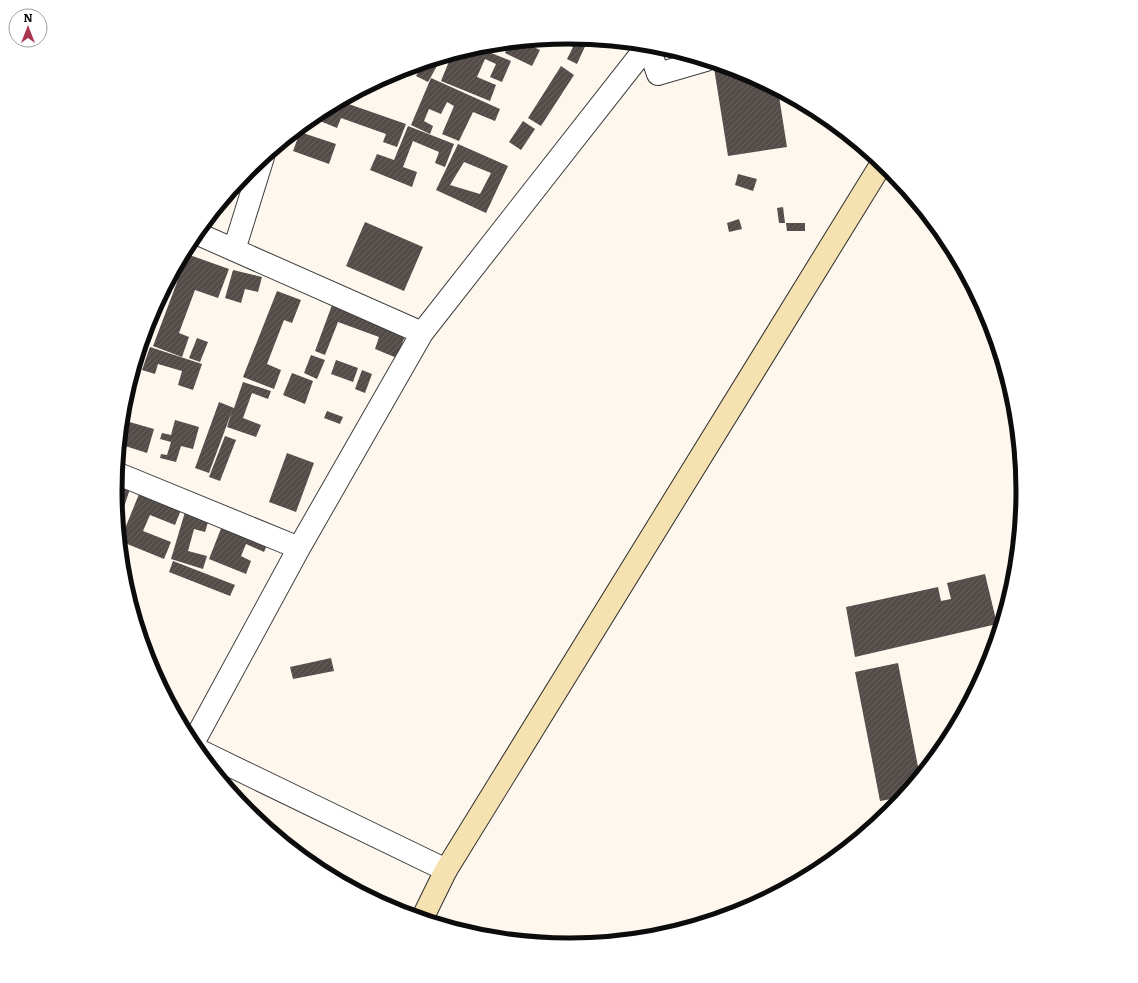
<svg xmlns="http://www.w3.org/2000/svg" width="1138" height="983" viewBox="0 0 1138 983" font-family="Literata,serif">
<defs>
<pattern id="building-hatch" width="6" height="6" patternUnits="userSpaceOnUse"><rect width="6" height="6" fill="#534c49"/><path d="M-1 1l2-2M0 6l6-6M5 7l2-2" fill="none" stroke="#67615f"/></pattern>
</defs>
<rect width="100%" height="100%" fill="#fdf7ed"/>
<path fill="url(#building-hatch)" fill-rule="evenodd" d="M569,37L579,38L587,42L577,64L567,59L573,47L555,38Z
M529,41L527,44L540,50L532,66L505,53L509,43Z
M498,44L494,52L480,46H481Z
M476,47L511,61L502,82L490,77L496,64L485,59L477,77L496,85L490,101L441,81L452,54Z
M442,57L428,82L416,76L423,63Z
M561,66L574,75L541,126L528,118Z
M725,66L743,72L778,90L787,147L728,156L714,68Z
M431,78L500,109L495,121L473,112L459,141L442,134L454,106L447,102L441,114L429,109L424,121L433,126L430,134L411,125Z
M340,101L406,124L397,147L383,142L386,134L341,118L337,128L320,121L325,109Z
M523,121L535,129L521,150L509,142Z
M408,126L454,144L445,167L435,163L439,152L413,141L403,167L417,172L412,187L370,170L377,154L394,160Z
M300,132L336,144L329,164L293,151Z
M458,144L508,166L486,213L436,190ZM464,162L491,173L480,194L450,185Z
M738,174L757,179L753,191L735,185Z
M783,207L785,223H779L777,208Z
M739,219L742,229L729,232L727,223Z
M365,222L423,247L404,291L346,266Z
M933,222L946,238L929,227Z
M786,223H805V231H787Z
M184,253L229,269L218,298L195,290L179,333L189,337L182,357L153,346L185,261L180,260Z
M233,270L262,277L258,292L245,289L241,303L225,298Z
M277,291L301,300L292,323L284,320L267,364L281,370L274,389L243,377Z
M332,305L406,333L397,358L375,349L379,337L338,322L325,355L315,351Z
M143,338L150,341L144,357L138,354Z
M197,338L208,342L200,362L189,358Z
M150,347L202,364L193,390L178,385L182,371L158,364L155,374L142,370Z
M311,355L325,360L317,379L304,373Z
M336,360L358,368L353,382L331,374Z
M362,370L372,374L365,393L355,389Z
M292,373L313,381L305,404L283,395Z
M243,382L271,391L268,399L252,393L243,418L261,425L256,437L227,427L232,411L209,473L195,468L219,402L234,408Z
M125,398L132,400L126,421L154,429L147,453L119,444Z
M327,411L343,417L340,424L324,418Z
M175,420L199,427L193,449L181,446L176,462L160,458L161,454L167,455L171,442L160,439L162,433L171,435Z
M225,436L236,440L220,481L209,477Z
M287,453L314,463L296,512L269,502Z
M115,484L130,489L124,507L116,504Z
M139,494L181,510L175,525L150,515L143,531L171,542L164,559L120,541Z
M185,512L209,519L205,532L194,529L188,551L207,556L203,569L171,559Z
M224,521L269,540L264,552L246,544L241,556L251,561L246,574L209,559Z
M173,561L235,585L230,596L169,572Z
M985,574L997,624L855,657L846,607L938,587L941,601L951,599L947,583Z
M331,658L334,671L293,679L290,667Z
M898,663L920,777L903,797L880,801L855,672Z"/>
<g fill="none" stroke-linecap="round" stroke-linejoin="round">
<defs>
<path id="street" d="M648,45L658,74L706,60
M196,233L422,333
M234,250L263,157
M116,473L299,548
M192,745L299,548L422,333L648,45
M196,749L446,870"/>
<path id="secondary" d="M422,919L446,870L882,163"/>
</defs>
<use href="#street" stroke="#3f3f3f" stroke-width="24"/>
<use href="#secondary" stroke="#2e2e2e" stroke-width="24"/>
<use href="#street" stroke="#fff" stroke-width="22"/>
<use href="#secondary" stroke="#f5e2b0" stroke-width="22"/>
</g>
<path d="M0 0H1138V983H0ZM122 491a447 447 0 1 1 894 0a447 447 0 1 1-894 0Z" fill="#fff" fill-rule="evenodd"/>
<path fill="none" stroke="#0c0c0c" stroke-width="5" d="M122 491a447 447 0 1 1 894 0a447 447 0 1 1-894 0Z"/>
<g transform="translate(28 28)"><circle r="19" fill="#ffffff" stroke="#9e9e9e"/>
<path d="M0-3L7 15L0 10L-7 15Z" fill="#a9364e"/>
<text y="-6" font-size="11" font-weight="bold" text-anchor="middle" fill="#0c0c0c">N</text>
</g>
</svg>
